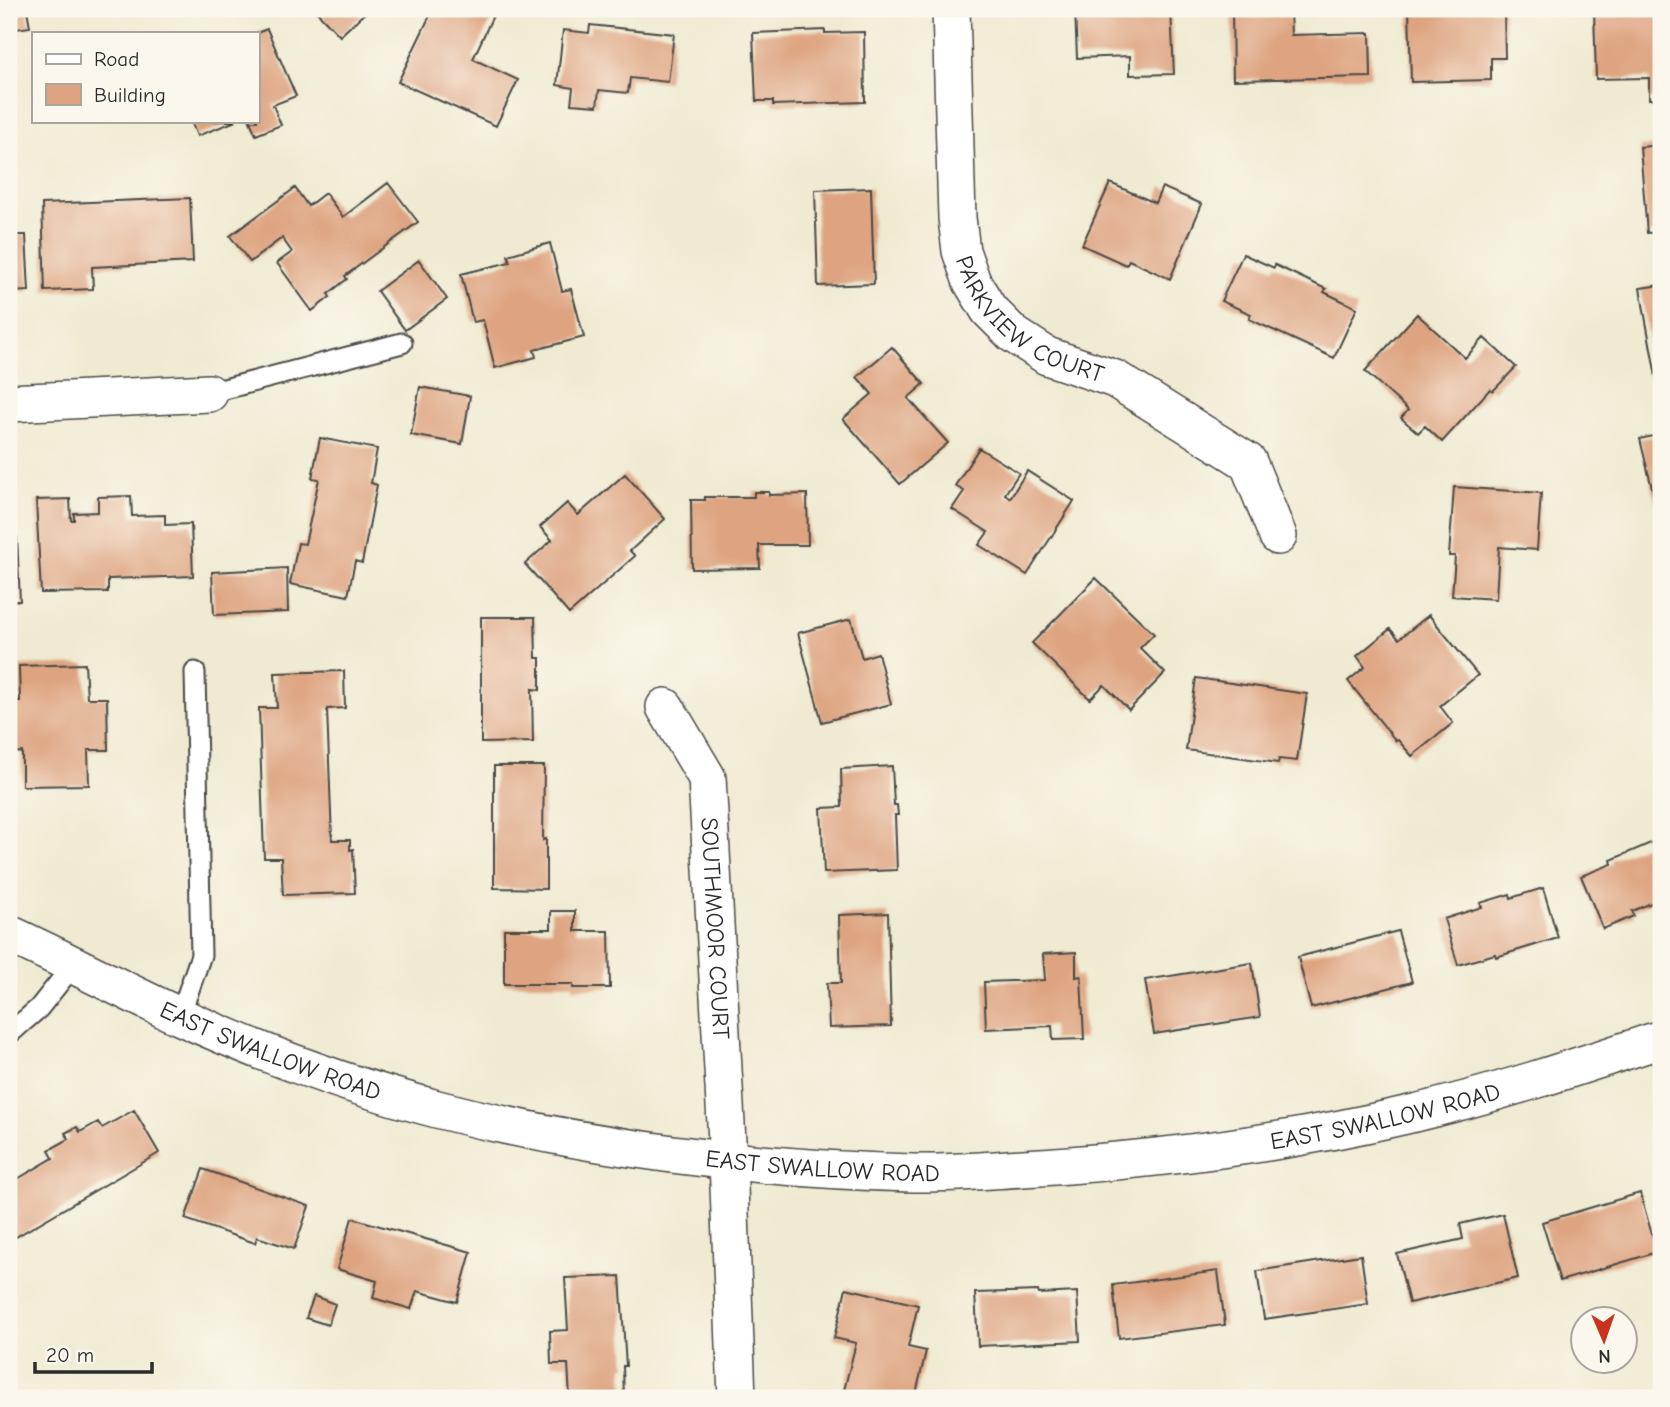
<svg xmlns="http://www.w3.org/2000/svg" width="1670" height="1407" viewBox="0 0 1670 1407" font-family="'Comic Neue',sans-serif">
<rect width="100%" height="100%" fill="#fbf7ec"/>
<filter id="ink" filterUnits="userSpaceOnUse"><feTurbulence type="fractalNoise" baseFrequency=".0143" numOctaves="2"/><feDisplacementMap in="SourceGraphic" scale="14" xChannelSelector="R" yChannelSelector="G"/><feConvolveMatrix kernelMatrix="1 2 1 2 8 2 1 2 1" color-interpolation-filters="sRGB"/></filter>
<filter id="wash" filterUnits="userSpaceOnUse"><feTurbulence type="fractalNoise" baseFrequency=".00686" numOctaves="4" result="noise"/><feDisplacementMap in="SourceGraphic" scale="28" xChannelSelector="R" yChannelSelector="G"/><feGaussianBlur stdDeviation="1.57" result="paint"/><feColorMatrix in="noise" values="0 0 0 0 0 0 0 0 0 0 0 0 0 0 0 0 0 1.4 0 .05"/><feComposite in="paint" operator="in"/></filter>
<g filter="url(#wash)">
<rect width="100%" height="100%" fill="#efead1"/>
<g id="blocks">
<path fill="#dea481" d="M9,9H27L30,27L9,30Z
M314,9H369L340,36Z
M433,9H496L473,59L518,80L496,126L398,82Z
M1075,9H1171L1174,74L1130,75V56L1077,58Z
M1232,9H1290L1291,35L1370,33L1371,77L1233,80Z
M1409,9H1504L1505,58H1491V80L1411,82Z
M1594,9H1661V99H1649V78L1596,79Z
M590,25L674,34L668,82L630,78L628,93L599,90L597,106L571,104L573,88L557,85L563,30L589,33Z
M267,29L296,96L273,105L281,125L256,135L250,121H257V33Z
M825,30V33L864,32L865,102L773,105V101H756L753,33Z
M191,121H236L197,136Z
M1661,145V232L1647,233L1640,147Z
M388,183L418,222L345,276L347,279L328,294L330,297L312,311L277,263L292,252L282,238L250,262L230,236L295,188L308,206L325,193L343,217Z
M1110,183L1155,203L1162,187L1202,204L1170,279L1129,260L1126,265L1082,245Z
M871,188L874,284L818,286L815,190Z
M190,198L193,262L92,267L93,289L45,291L42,204Z
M9,235H26L29,291L9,292Z
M550,243L562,291L571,289L584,337L534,350L536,357L495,368L483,320L473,322L461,274L510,262L508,255Z
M1243,254L1274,268L1275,265L1326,289L1324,292L1357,308L1334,358L1249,319L1251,314L1221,301Z
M419,260L447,299L405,330L377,291Z
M1661,285V399H1660L1640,288Z
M1417,314L1465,358L1484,338L1516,367L1493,391L1490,389L1442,442L1425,426L1418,433L1401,418L1408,410L1365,371Z
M892,347L924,384L908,398L948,443L900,484L843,419L872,394L857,377Z
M420,387L470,396L462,444L411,435Z
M1661,434V521H1660L1640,439Z
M320,438L377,449L371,483L377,485L362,563L355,561L348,596L290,584L298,543L305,544L319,479L312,478Z
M979,448L1019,473L1005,494L1010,498L1027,471L1074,501L1027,575L979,545L988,532L952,509L964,491L955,486Z
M625,474L665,519L630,551L635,556L569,614L525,564L552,540L540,527L567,503L578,515Z
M1454,487L1541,493L1537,550L1499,547L1496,599L1452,596L1455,556H1449Z
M754,492H769V495L807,494L808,545H759L760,568L692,569L691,500H705V497H754Z
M131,496L132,516L165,515V525L191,524L193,576L108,579V592L41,593L36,500L70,499L71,520H74V513L98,512V497Z
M17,537L20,601H9V538Z
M287,568L288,612L214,615L212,572Z
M1096,578L1154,634L1140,648L1165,673L1129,710L1104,685L1090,699L1032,643Z
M1429,615L1478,675L1440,706L1453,723L1412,756L1398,740L1396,741L1348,681L1365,667L1357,656L1390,629L1399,639Z
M481,617H535L536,658H540V690L532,689L533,742L481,743Z
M851,619L862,658L878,653L891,704L822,722L798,633Z
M85,664L87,698H107L108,750H88L89,785L22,786V752L9,753V701H20L19,666Z
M344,671L345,708L327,709L332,840H350V850L353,849L355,893L283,895L281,858H264L259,708H277L275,673Z
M1196,678L1307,694L1297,761L1279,759L1278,763L1186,750Z
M494,766H544L543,840L546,839V889L494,888Z
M892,766L894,805H897L898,815H895L897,870L824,873L821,808L842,807L841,769Z
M1661,837V899L1632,911L1634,916L1603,929L1581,876L1612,864L1611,860L1658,840Z
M1543,888L1558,938L1496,957L1495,954L1458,965L1444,919L1482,907L1480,903L1510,894L1511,898Z
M551,911H575V931H609L610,988H573V984H504V929H551Z
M888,913L891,1026L829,1028L827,983H841L839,915Z
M1398,931L1412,982L1311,1008L1298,957Z
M1076,952V977L1081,976L1084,1039L1053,1040L1052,1026L986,1029L984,982L1045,980L1043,954Z
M1252,963L1260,1017L1154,1034L1145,980Z
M134,1110L159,1153L9,1241V1184L53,1158L49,1150L69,1139L65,1133L77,1127L80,1132L98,1122L102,1128Z
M203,1169L309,1206L294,1249L257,1237L255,1243L185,1219Z
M1640,1193L1657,1252L1560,1281L1542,1222Z
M1503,1214L1518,1278L1409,1303L1397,1254L1463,1239L1460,1224Z
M352,1218L471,1252L457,1302L417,1291L411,1309L373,1298L377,1281L337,1269Z
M1361,1255L1368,1304L1264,1319L1257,1271Z
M1218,1271L1225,1325L1119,1338L1113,1285Z
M620,1276L626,1366H623L624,1398H570L568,1364H551L550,1331L568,1330L565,1278Z
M846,1288L918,1305L908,1347L926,1351L915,1398H842L856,1343L834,1338Z
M1038,1291L1039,1294L1077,1292L1080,1341L978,1346L975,1293Z
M314,1296L335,1304L328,1325L306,1318Z"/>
</g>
</g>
<g filter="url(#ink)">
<use href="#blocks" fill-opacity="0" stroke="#484844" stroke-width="2"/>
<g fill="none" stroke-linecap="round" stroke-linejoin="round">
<defs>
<path id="service" d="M209,393L402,343
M180,1016L201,955L195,672
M9,1034L39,1008L74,964"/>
<g id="minor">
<path id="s1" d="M951,9L957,218L961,251L972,282L989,310L1013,334L1047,356L1115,379L1248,462L1278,536"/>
<path d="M9,403L209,393"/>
<path id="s2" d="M665,707L707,778L728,1160L737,1398"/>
<path id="s3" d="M9,934C66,960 122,990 179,1016C261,1053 350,1086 437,1109C587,1148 758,1169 913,1173C955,1174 999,1169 1041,1167C1164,1159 1286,1143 1406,1115C1493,1095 1577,1067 1661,1039"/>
</g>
</defs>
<use href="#service" stroke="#484844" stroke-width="23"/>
<use href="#minor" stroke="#484844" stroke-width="40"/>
<use href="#service" stroke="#fff" stroke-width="19"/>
<use href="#minor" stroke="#fff" stroke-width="37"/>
</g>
</g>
<g text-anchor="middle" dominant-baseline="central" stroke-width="5" stroke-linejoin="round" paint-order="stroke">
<g font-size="24" fill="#2b2b2b" stroke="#fbf7ec">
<text stroke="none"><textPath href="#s1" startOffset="345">PARKVIEW COURT</textPath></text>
<text stroke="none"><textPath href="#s2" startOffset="233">SOUTHMOOR COURT</textPath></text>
<text stroke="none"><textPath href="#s3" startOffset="287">EAST SWALLOW ROAD</textPath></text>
<text stroke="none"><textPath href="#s3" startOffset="1421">EAST SWALLOW ROAD</textPath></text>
<text stroke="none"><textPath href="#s3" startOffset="854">EAST SWALLOW ROAD</textPath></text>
</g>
</g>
<rect width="1670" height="1407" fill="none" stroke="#fbf7ec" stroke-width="35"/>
<rect x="32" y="32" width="228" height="91" fill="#fbf7ec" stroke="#a8a59f" stroke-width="2"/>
<rect x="46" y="54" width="35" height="10" fill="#ffffff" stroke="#a8a59f" stroke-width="2"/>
<text x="94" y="66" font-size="21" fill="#2b2b2b">Road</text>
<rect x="46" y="84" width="35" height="21" fill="#dea481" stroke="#a8a59f" stroke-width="2"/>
<text x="94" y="102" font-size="21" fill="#2b2b2b">Building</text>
<g transform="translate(1604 1340) rotate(178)"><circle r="33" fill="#fbf7ec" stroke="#a8a59f" stroke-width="2"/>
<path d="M0-5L12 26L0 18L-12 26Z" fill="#c8321e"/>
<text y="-10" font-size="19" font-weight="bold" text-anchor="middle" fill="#2b2b2b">N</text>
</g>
<path d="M35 1362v10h117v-10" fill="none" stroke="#2b2b2b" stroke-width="3.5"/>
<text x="46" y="1362" font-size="21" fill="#2b2b2b" stroke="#fbf7ec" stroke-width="5" paint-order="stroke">20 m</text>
</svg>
